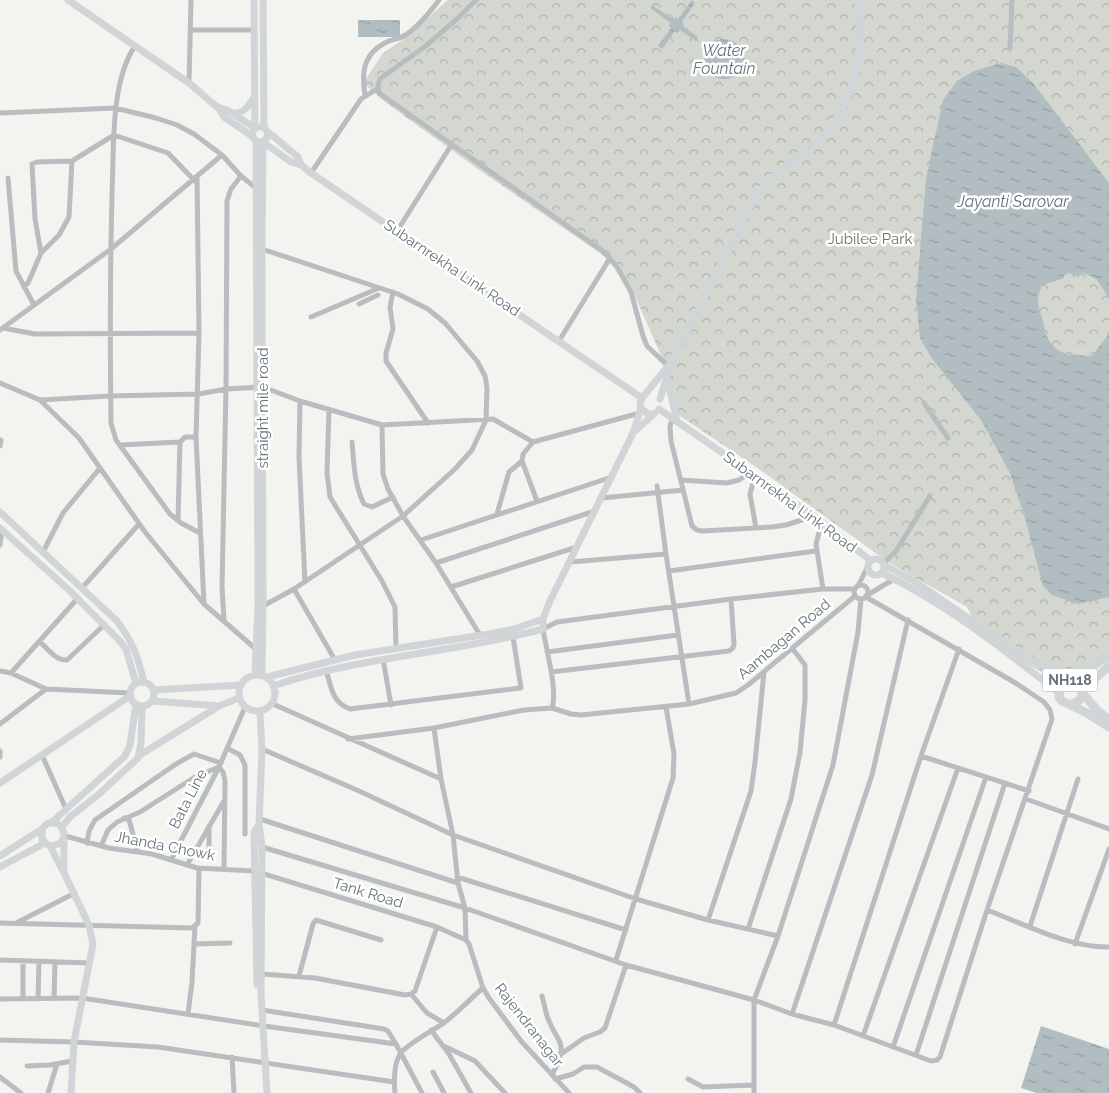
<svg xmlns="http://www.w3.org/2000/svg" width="1109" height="1093" viewBox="0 0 1109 1093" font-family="Raleway,sans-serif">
<defs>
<pattern id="park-crowns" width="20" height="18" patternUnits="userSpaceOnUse" patternTransform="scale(1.25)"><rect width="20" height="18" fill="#d3d7d0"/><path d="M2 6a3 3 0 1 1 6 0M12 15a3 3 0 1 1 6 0" fill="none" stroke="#afb3ae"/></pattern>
<pattern id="water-ripples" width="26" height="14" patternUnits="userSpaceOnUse" patternTransform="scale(1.25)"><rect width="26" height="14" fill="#b1bdc0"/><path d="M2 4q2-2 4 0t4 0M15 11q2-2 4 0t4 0" fill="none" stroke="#949ea1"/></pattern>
</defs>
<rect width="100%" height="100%" fill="#f3f3f0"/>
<path fill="url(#park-crowns)" d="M448,0H1109V658L1093,667L1051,677L1014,657L977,627L967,607L891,564L756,467L671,410L663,360L634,294L619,271L604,256L475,167L385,102L363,83L383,53L405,38Z"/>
<path fill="url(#water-ripples)" d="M692,0L695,3L682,22L684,24L683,26L698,37L696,41L680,30L677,33L675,31L662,49L658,46L671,28L669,26L671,23L650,8L652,5L673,19L675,17L678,19Z
M358,20H400V37H358Z
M704 59a20 20 0 1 1 40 0a20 20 0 1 1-40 0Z
M1001,63L1016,67L1033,83L1109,183V298L1096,279L1084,273L1073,277L1071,273L1066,274L1062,279L1042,285C1035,302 1039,306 1043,322C1046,336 1049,347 1064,353C1072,356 1082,354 1091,357L1106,338L1109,331V597L1078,604L1052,595L1043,586L1025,518L1010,473L981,420L931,357L920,338L916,300L926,178L943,100L957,81L974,71Z
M1041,1026L1109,1049V1093H1037L1021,1088Z"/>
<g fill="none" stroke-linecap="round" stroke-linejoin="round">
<path stroke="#b9bdc0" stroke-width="5" d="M476,0L458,18L427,45L380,79L378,85L379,93L604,252L617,267L631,292L643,336L647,346L668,366
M191,30H254
M135,46C110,82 114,151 112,195C110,271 110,347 111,423L116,440L170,514L181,523L200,533
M1010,48L1012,0
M189,83L191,0
M365,95C361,70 364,52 389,41C395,39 402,38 407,34C420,25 430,12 439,0
M0,113L115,108L156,118L177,125L194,134L222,155L241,176L256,188
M311,173L361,99L377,89
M197,177L199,333L196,437L204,604
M8,178L16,271L34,305
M397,231L452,144
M262,249L398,294L428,309L445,323L477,361L485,376L487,388L486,420L472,450L455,469L403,516L294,589L263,606
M41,253L35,219L32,164L37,162L72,161L114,135L168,153L196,182
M24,287L28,283L41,253L59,235L69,217L72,161
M393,292L390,307L393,329L386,353V361L428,423
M359,304L378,295
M311,317L379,288
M3,328L35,334L199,333
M0,330L111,249L222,155
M559,341L610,258
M0,383L40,400L110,396L199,394L226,389L263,387L300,401L382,425L493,419L533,442L640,413
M40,400L79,438L145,532L204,604L257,650
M300,401L299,457L305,582
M924,403L948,438
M329,410L327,473L330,497L382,581L395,607L396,648
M672,418L670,427L671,441L692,526L697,530L702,531L772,527L786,525L814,516
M382,425L383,474L388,489L403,516L436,563L480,635
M352,442C354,464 354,484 364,504L372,507L393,497
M533,442L523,454L522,461L537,501
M120,445L180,442
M0,446L1,440
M755,475L750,494L756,528
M681,480L727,483L739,480L750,472
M657,486L666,554L689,704
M602,498L683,490
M497,514L509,472L522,461
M178,520L180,442L185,437H196
M822,522L816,544L823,589
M421,540L612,477
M0,545L2,529
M43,552L63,513L100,468
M570,562L666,554
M436,563L595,511
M883,564L896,551L930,496
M669,571L816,551
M854 592a7 7 0 1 1 14 0a7 7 0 1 1-14 0Z
M858,586L869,564
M451,587L577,547
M82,588L139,524
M294,589L335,660
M866,596L894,579
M224,621L222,586L226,389L227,201L231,189L241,176
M40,642C48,649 56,661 67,660L104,625
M547,652L678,635
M383,659L391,705
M326,670C331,686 332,703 350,709L521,688L513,637
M0,671L11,673L46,689L130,693
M551,672L729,651L733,648L734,644L731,599
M11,673L77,599
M273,704L441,779
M552,708L571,714L581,715L689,704L736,693L748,685L855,596
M0,724L46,689
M434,728L441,779L453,835L458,883L465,908L466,940L469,944L483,988L489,998L521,1041L569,1093
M348,739L434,728L524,710L552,708C558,690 546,650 543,629L557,622L731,599L823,589H855
M227,748L240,755L245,765V834
M262,749L359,791L453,835L636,899L708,920L778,936
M0,751V757
M42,755L66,809
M921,756L1029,791
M1026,799L1109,829
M124,818L129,820L138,852
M260,819L458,883
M65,836L109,848L152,854L197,868L254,871L437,927L466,940
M87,843L89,831L95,820L176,764L194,754L221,763
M101,846L108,830L117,822L140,812L195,777L219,767L223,772L225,781L224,869
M262,847L465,908L626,965L754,1000L792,1014L834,1025L931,1061L937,1060L940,1057L987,910L1052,719L1050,710L1044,702L1014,682L866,597
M195,851L205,854H209V826
M171,860L219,767L245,707
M187,865L224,801
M457,877L626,930
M987,910C1024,924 1070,948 1109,947
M708,920L751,791L755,762L764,672
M18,922L75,893
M0,923L192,928L198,923L199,868
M1030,926L1078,779
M748,929L791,799L800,752L805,700V665L792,648
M195,944L230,943
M1075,944L1109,849
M0,960L90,963
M616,960L673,778L674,754L666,707
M23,961V999
M262,974L315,978L405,995L411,994L415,991L437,927
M299,976L313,924L316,920L381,940
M411,994L427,1013L444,1023
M542,996C544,1003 545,1009 547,1016C558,1047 570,1039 552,1075
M38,998L39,962
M54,998L55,962
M0,999L82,998L264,1026L396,1044L422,1093
M262,1010L384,1029L388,1031L396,1044
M188,1014L192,982L195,926
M792,1014L872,775L908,620
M834,1025L921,756L959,649
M431,1030L449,1054L471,1093
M863,1036L958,768
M0,1040L74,1042L158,1047L394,1082
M444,1046L475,1061L505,1093
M893,1047L986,777
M561,1054L584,1038L600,1032L605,1028L626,965
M916,1055L1005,783
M232,1057L234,1093
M27,1066L50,1065L72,1061
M433,1072L444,1093
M0,1077L21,1093
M555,1079L573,1074L584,1067H597L634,1087L640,1093
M688,1079L703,1087L754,1085
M48,1093L57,1064
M395,1093C394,1082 394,1064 400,1054C408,1043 433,1031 445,1022C458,1012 470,999 483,988
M754,1093V1000L778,936L833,765L858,632L861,599"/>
<path stroke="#d1d5d8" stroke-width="7" d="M68,0L189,83L217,107L227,110L255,128
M254,0L255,128
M263,0L264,127
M218,107L224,117L252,136
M232,113C244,114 249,106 254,97
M268,132L298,157L301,165L311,173L642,398
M263,142L291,162L301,165
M667,378L677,421
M660,399L672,361L754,199C770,175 793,162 815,143C859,105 863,54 858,0
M659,409L822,522L871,561
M653,414H648L641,408L640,403L642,398L669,365
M635,431L655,413
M0,512L117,621C133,642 138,657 144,682
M0,528L70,591L119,640L126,649L136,683
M868 567a8 8 0 1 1 16 0a8 8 0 1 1-16 0Z
M884,565L914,581L1023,655L1067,680
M882,573C945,603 1003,649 1058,692
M255,674L258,606L256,141
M239 693a18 18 0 1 1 36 0a18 18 0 1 1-36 0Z
M262,675L263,606L262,249L263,142L267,138L268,133L264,127H256L252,132L253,138L258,142H263
M267,677L355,655L495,633L514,629L543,619
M130 694a12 12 0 1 1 24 0a12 12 0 1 1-24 0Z
M273,686C361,656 454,653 543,629V619L550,601L633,433L641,408
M154,690L241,685
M153,701L219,706L239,698
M260,713L262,749L259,824L262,847L261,994L267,1093
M140,755L219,706
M0,783L130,696
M52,822L125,756L130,745L136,704
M62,827L70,817L98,795L138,758L141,743L142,706
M64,840V873L89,925L93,944L74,1042L71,1093
M50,846L63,871
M0,856L42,829C47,822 53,821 60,825C68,836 63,845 50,846L42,840V829
M0,867L45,843
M257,985L254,832L259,824"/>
<path stroke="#d1d5d8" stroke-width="9" d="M1072,680L1109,655
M1082,690L1109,666
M1082,693L1097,710L1109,720
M1071,704C1081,702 1084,695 1081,686L1072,680L1063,683L1060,687L1059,697L1062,701L1085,712L1109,727"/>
</g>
<g text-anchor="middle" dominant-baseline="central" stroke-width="5" stroke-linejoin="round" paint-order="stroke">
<rect fill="#fff" stroke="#949ea4" stroke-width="1" x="1042.5" y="668.5" width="55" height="23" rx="4"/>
<g font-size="14" font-weight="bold" fill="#66747d">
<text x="1070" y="680">NH118</text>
</g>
<g font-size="15" fill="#687564" stroke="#fff">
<text x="870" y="239">Jubilee Park</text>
</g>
<g font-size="15" fill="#66747d" stroke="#fff">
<text transform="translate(452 268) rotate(34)">Subarnrekha Link Road</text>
<text transform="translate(263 408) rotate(-90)">straight mile road</text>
<text transform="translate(790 502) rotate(36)">Subarnrekha Link Road</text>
<text transform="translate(784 639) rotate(-40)">Aambagan Road</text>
<text transform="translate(188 799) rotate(-63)">Bata Line</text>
<text transform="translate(165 846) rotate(11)">Jhanda Chowk</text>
<text transform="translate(368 893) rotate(17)">Tank Road</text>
<text transform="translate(529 1025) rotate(52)">Rajendranagar</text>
</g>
<g font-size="16" font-style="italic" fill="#62757b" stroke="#fff">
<text x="724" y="50">Water<tspan x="724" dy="18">Fountain</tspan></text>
<text x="1013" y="201">Jayanti Sarovar</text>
</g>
</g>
</svg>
